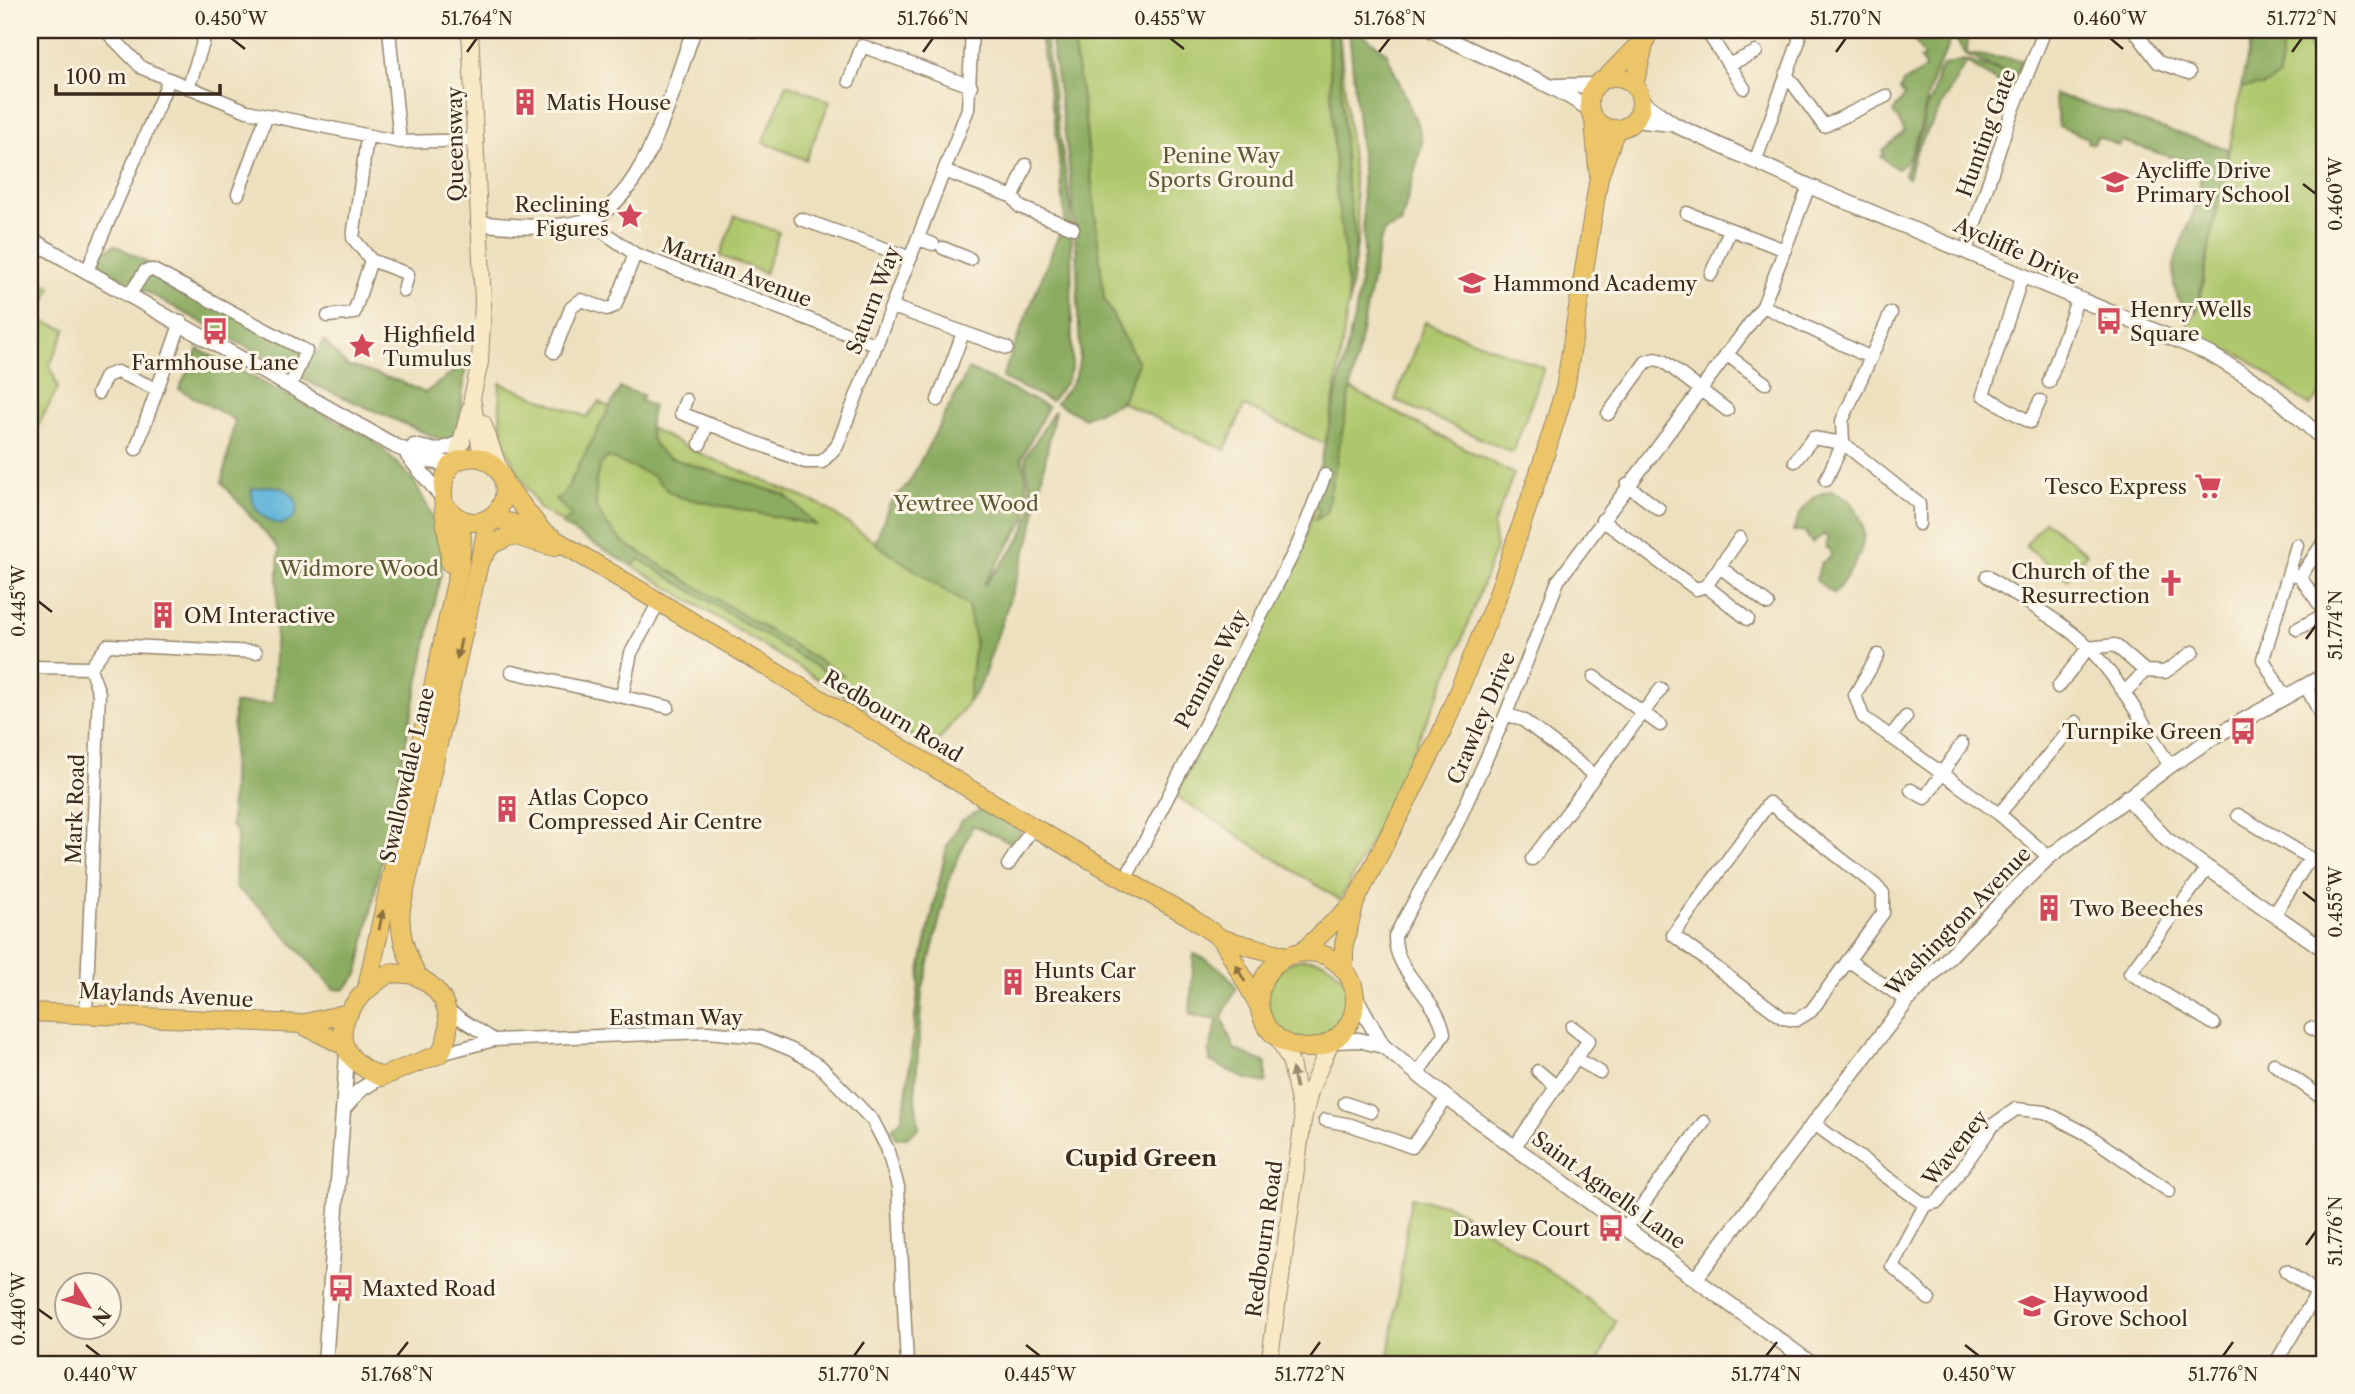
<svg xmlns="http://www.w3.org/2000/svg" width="2355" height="1394" viewBox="0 0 2355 1394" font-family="'Libre Caslon Text',serif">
<rect width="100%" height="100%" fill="#fcf5e5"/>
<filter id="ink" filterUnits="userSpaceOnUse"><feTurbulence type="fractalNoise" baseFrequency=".0143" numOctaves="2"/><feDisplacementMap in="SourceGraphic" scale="14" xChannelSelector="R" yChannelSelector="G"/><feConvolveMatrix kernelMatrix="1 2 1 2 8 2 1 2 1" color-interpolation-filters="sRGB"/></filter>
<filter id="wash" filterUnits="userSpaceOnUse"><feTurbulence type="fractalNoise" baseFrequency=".00686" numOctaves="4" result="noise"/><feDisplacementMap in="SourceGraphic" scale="28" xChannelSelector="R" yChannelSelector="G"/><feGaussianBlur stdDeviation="1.57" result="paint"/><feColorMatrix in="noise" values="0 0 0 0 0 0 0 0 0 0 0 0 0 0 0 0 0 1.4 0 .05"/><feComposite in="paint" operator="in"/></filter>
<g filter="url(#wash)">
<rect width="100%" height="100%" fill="#ede0be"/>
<path fill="#afc76c" stroke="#757845" stroke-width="2" d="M1071,30H1339L1359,232L1327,445L1244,406L1225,450L1121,402L1138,363L1104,299L1084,111Z
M2253,30H2325V387L2310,406L2245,357L2182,332L2197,311Z
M787,84L830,101L806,160L763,142Z
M735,216L779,232L765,273L720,256Z
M30,276L51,287L41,313L30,311Z
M30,317L66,329L50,365L58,388L30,441Z
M1425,322L1544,368L1513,453L1395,400Z
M500,383L587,417L599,402L697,452L821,505L968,606L975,641L968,703L932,749L540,509C509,457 497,445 500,383Z
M1349,388L1514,474L1493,526L1496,548L1454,661L1370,844L1340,900L1176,796L1303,546Z
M2045,521L2087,553L2067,579L2025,546Z
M1267 1000a41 41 0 1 1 82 0a41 41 0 1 1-82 0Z
M1411,1197L1449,1205L1555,1275L1616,1321L1597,1364H1388Z"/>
<path fill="#8bac60" stroke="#636b3f" stroke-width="2" d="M1039,30H1044L1071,209L1072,367L1066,382L1051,401L1002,378L1065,219L1056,130Z
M1049,30H1071L1084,111L1104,299L1138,363L1121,402L1084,418L1056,403C1062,395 1071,387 1075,377C1083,359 1079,333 1078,313C1078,217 1065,125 1049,30Z
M1328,30H1338L1347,185L1356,241L1349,307L1344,245L1336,192Z
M1349,30H1357L1386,52L1419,128L1422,143L1401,224L1384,231L1379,245L1327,509L1323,516L1315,520L1320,508L1311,504L1357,305L1364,254L1362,163Z
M1917,30H1946C1948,36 1949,40 1948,46C1946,56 1940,61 1936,70C1925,92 1921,158 1897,169L1881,157L1884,154L1882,151L1905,131L1893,112L1905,95L1900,91L1903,83L1926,69L1920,59L1924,56L1911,34Z
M1949,30H1968L1967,54L2022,60L2016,76L2019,81L2014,93L1966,62L1915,153L1908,178L1904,175L1922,129L1926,107L1932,99L1938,73L1943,65L1963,60L2011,74L1967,56Z
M2253,30H2284L2279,76L2263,86L2241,87Z
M2308,30H2325V75L2310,51Z
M2054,94L2228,149L2197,311L2182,306C2153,259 2206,220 2200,173L2183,161L2122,141L2119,146L2097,136L2093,144L2087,142L2088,138L2059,126Z
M115,245L316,354L324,341L346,365L402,382L425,393L466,362L459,429L446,442L313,384L100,266L101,253Z
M198,349L372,439L413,479L447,544L358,974L344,990L334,989L261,908L235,887L237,832L231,826L234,704L273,703L279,549L222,483L235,420L179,389Z
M969,369L1048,407L1022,457L1029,498L1026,519L983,586C1003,563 1032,532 1032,500C1032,485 1024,471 1026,456L1055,410L1030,539L981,684L968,703L975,641L968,606L875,543L889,505L909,483Z
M620,388L643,395L640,401L653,406C647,428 647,444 668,457L785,495L816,525L679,497L668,491L653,476L608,457L601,464L596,479V507L606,524L624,543L843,675H830L639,559L632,566L562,525L572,515L555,499L562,497Z
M1831,491C1843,493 1850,500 1856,510C1876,541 1853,568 1834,594L1816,580L1821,563L1831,557L1830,549L1825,547L1828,539L1824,534L1812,543L1804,531H1793C1800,512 1808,494 1831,491Z
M982,809L1021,831L1013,844L973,825L950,876L922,992L915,1097L919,1128L907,1137L896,1138L892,1128L901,1120L906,1099L921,965L947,846L961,821Z
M1194,954C1211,961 1228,972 1236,988L1222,1017L1234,1049L1266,1063V1083L1243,1078L1210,1061L1209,1051L1218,1019L1190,1015Z"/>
<path fill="#5eb4da" stroke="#4c6f7c" stroke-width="2" d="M267,486C284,487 290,489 298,505L294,518L281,525C263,519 250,509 252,489Z"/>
</g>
<g filter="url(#ink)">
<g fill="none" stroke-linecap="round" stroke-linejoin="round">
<defs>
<path id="minor" d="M105,30L142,68L247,111L400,142L477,140
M389,30L400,142
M750,30L754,31
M1706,30L1744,88
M2134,30L2158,62L2189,73
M1730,64L1756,52
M1786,74L1824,126L1886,96
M849,81L862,46L971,86
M188,88L203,43L204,30
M367,138L353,238L371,260L408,274L404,291
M1755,162L1799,41L1798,30
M944,171L1013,197L1020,207L1073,228
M238,194L266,117
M1013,197L1026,165
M1687,213L1785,250
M594,218L605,233L635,254L877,345
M801,219L911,258
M918,239L933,244
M943,248L970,259
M1966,251L2009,120L2045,30
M87,271L169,80
M1711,274L1730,230
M2022,277L1983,395L2030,422L2040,401
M130,294L145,271L153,270L306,351L291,384
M1763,306L1871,358
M893,307L1007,348
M1891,313L1842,421L1843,443L1919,504V524
M328,316L354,313L371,260
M554,352L571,308L581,300L607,309L615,306L635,254
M1726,354L1765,383
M2049,382L2077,300
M98,393L106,376L117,372L157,389
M686,400L681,413L805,462H822L837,446L968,109L972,30
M938,400L963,333
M1608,414L1646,362L1655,359L1663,361L1727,410
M700,444L707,425
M136,449L181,322
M1795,461L1813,438L1843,443L1826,480
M1627,485L1659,509
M1602,520L1696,589L1706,586L1748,619
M1720,567L1768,604
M2289,573L2300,577L2325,612
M1987,576C2013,595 2042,610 2067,629C2110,660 2142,722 2170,766
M2300,577L2325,540
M1706,586L1740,538
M2297,629L2325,614
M1878,655L1855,695L1863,717L1999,814L2049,857
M30,667L90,668L99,693L86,1014
M90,668L108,645L256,652
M2145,671L2165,672L2193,652
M512,672L668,707
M1594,677L1660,725
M2306,686L2325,723
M2058,687L2088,648L2115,645L2145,671L2124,693
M622,696L631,653L659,602
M2284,696L2263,659L2297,545
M1506,714L1523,720L1594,775
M1890,737L1906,717
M1911,790L1925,798L1962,744
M1769,803L1875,885L1883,893V913L1811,1011L1796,1020L1783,1018L1673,935Z
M1999,814L2076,722
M2238,815L2325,867
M1532,859L1661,689
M1008,865L1033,827
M2207,869L2130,973L2214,1024
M1126,878L1298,544L1325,475
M2274,915L2310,858
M1848,960L1907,1001
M450,1012L494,1040
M2311,1028L2325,1036
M440,1054L494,1040L707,1032L760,1037L792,1050L820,1066L873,1121L887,1148L898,1187L907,1364
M1578,1060L1600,1072
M2274,1064L2325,1100
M1538,1071L1557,1087
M1418,1073L1444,1034C1438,997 1394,974 1395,936L1458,822L1506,714L1558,581L1763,306L1809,186
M1345,1103L1371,1112
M1325,1120L1351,1125L1412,1147L1447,1098
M1813,1123L1925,1205L1938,1202L1993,1125L2016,1109L2045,1112L2087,1134L2169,1191
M1515,1146L1589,1040L1572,1027
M1925,1205L1892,1266L1929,1299
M1625,1228L1704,1122
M2286,1271L2325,1298
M2275,1364L2317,1293"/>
<path id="tertiary" d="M1432,30C1483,59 1540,76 1589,109
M1556,86L1595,85
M1641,101L1675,125L1809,186L2210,354L2266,388L2325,441
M1634,120L1671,124
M478,223C508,227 568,231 595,217C650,188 673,85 694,30
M30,239L395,446L430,461L452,464
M414,446L437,451L463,442
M408,456L443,498
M2127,797L2166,839L2325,950
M1355,996L1383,1046L1447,1098L1812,1364
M1334,1041L1359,1040L1383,1046
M345,1107L360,1090L381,1077
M1696,1278L1907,1001L2002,902L2049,857L2170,766L2217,735L2325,675
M325,1364L347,1055"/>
<path id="secondary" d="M470,30L483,302L480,362L472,398L482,458
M483,423L501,474
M456,460L470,409
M1279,1040L1291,1063L1302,1117
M1269,1364L1303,1120L1311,1088L1331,1042"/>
<path id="primary" d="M1589 103a26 26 0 1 1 52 0a26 26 0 1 1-52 0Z
M1605,79L1643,40
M1634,85L1648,30
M1594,119L1598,170
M503,481L542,531L561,543L1033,827L1187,915L1222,939L1286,956
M444,504C480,551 527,495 493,465C484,457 473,456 463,459C426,468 452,535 450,563
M492,518L539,530
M482,558L491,545L512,535L554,547
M1222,939L1259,1006
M1259 1000a48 48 0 1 1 96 0a48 48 0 1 1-96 0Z
M1302,952L1352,905
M1344,969V944L1355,902L1440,736L1497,597L1543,461L1565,389L1599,177L1616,129
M390,973C398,974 411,973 418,977C449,993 456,1025 440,1054L381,1077C316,1049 343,1002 390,973Z
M417,976C406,953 398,933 401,908L489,519
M367,987L460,564L462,539L459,518
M30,1012L301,1024L349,1013
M301,1024L343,1045"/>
</defs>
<use href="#minor" stroke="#94856e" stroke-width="15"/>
<use href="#tertiary" stroke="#94856e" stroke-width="17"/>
<use href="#secondary" stroke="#94856e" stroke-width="18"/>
<use href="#primary" stroke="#94856e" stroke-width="20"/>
<use href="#minor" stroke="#fff" stroke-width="12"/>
<use href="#tertiary" stroke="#fff" stroke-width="14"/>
<use href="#secondary" stroke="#f8e8c3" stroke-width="16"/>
<use href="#primary" stroke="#edc569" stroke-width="18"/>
</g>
<defs><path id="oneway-solid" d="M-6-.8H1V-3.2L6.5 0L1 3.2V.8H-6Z" transform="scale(1.75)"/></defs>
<g fill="#8b7040">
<use href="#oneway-solid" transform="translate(459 649) rotate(102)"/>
<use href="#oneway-solid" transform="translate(381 920) rotate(-79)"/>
<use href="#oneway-solid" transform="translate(1240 973) rotate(-119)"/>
</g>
<use fill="#9a8970" href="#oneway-solid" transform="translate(1294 1078) rotate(-102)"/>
</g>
<path fill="none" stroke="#3b2a1e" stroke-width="2.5" d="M231,38L245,49M1170,38L1184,49M2110,38L2123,49M467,52L477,38M923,52L933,38M1379,52L1390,38M1836,52L1846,38M2292,52L2302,38M2303,184L2316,194M38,601L52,612M2306,639L2316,625M2303,892L2316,902M2306,1245L2316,1231M38,1309L52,1319M86,1345L100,1356M1026,1345L1040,1356M1965,1345L1979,1356M397,1356L408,1342M854,1356L864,1342M1310,1356L1320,1342M1766,1356L1777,1342M2223,1356L2233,1342"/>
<defs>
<symbol id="building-bare" viewBox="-9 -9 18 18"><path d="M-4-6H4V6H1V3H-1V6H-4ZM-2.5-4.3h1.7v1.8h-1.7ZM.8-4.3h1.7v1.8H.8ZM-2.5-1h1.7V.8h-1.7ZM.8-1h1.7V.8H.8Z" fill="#d1495b" stroke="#fcf5e5" stroke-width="2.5" paint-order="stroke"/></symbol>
<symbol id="school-bare" viewBox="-9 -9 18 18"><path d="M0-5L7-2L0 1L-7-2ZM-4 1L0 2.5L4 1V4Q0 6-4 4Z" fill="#d1495b" stroke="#fcf5e5" stroke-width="2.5" paint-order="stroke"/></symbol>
<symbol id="sight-bare" viewBox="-9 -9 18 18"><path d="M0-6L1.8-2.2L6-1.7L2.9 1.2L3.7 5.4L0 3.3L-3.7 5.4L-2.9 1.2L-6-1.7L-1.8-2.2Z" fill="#d1495b" stroke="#fcf5e5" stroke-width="2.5" paint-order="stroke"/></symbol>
<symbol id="bus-bare" viewBox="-9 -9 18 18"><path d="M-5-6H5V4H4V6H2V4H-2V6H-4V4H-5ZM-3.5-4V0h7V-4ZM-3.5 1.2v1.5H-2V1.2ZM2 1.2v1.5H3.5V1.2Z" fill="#d1495b" stroke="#fcf5e5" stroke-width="2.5" paint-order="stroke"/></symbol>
<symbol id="supermarket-bare" viewBox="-9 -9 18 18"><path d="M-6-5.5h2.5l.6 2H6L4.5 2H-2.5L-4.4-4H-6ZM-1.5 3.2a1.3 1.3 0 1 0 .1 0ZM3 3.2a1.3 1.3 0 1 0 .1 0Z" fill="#d1495b" stroke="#fcf5e5" stroke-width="2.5" paint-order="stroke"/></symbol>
<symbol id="church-bare" viewBox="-9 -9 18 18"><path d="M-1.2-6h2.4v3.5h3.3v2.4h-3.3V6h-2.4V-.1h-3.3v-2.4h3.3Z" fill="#d1495b" stroke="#fcf5e5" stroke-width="2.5" paint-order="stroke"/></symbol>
</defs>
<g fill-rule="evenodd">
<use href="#building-bare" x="506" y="83" width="38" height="38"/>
<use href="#school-bare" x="2096" y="163" width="38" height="38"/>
<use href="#sight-bare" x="611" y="197" width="38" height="38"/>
<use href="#school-bare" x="1453" y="264" width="38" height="38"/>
<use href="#bus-bare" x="2090" y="302" width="38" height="38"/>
<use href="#bus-bare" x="196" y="312" width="38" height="38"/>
<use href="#sight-bare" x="343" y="327" width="38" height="38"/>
<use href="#supermarket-bare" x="2189" y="467" width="38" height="38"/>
<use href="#church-bare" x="2152" y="564" width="38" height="38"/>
<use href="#building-bare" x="144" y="596" width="38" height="38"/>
<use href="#bus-bare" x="2224" y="712" width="38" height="38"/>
<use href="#building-bare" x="488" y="790" width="38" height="38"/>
<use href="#building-bare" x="2030" y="889" width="38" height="38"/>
<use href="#building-bare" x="994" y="963" width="38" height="38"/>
<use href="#bus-bare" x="1592" y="1209" width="38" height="38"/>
<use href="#bus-bare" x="322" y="1269" width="38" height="38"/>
<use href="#school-bare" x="2013" y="1287" width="38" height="38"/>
</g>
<g text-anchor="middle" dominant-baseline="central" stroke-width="6" stroke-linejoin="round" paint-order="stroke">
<g font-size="21" fill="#3b2a1e" stroke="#fcf5e5" text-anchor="start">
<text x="546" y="102">Matis House</text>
<text x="2136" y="170">Aycliffe Drive<tspan x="2136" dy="24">Primary School</tspan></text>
<text x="609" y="204" text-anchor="end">Reclining<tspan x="609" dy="24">Figures</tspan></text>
<text x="1493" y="283">Hammond Academy</text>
<text x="2130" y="309">Henry Wells<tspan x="2130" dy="24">Square</tspan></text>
<text x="383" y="334">Highfield<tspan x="383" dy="24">Tumulus</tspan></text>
<text x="215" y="362" text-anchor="middle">Farmhouse Lane</text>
<text x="2187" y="486" text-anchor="end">Tesco Express</text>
<text x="2150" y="571" text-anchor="end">Church of the<tspan x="2150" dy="24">Resurrection</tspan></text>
<text x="184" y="615">OM Interactive</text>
<text x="2222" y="731" text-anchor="end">Turnpike Green</text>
<text x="528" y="797">Atlas Copco<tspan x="528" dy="24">Compressed Air Centre</tspan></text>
<text x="2070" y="908">Two Beeches</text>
<text x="1034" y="970">Hunts Car<tspan x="1034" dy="24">Breakers</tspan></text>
<text x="1590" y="1228" text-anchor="end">Dawley Court</text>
<text x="362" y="1288">Maxted Road</text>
<text x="2053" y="1294">Haywood<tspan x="2053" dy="24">Grove School</tspan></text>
</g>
<g font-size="21" fill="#3b2a1e" stroke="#fcf5e5">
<text transform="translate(1986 133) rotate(-70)">Hunting Gate</text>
<text transform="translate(455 144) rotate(-91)">Queensway</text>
<text transform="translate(2017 251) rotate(24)">Aycliffe Drive</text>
<text transform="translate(737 272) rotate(21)">Martian Avenue</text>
<text transform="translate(873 300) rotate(-69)">Saturn Way</text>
<text transform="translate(1211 669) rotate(-62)">Pennine Way</text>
<text transform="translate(893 716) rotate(31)">Redbourn Road</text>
<text transform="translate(1481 718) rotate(-67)">Crawley Drive</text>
<text transform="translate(407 775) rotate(-77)">Swallowdale Lane</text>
<text transform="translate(75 809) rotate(-88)">Mark Road</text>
<text transform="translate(1958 921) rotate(-46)">Washington Avenue</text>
<text transform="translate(166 995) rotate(3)">Maylands Avenue</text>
<text x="676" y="1017">Eastman Way</text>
<text transform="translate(1955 1148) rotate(-51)">Waveney</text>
<text transform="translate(1609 1190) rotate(36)">Saint Agnells Lane</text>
<text transform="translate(1264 1239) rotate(-82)">Redbourn Road</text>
</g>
<g font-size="21" fill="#5e5935" stroke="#fcf5e5">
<text x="1221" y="155">Penine Way<tspan x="1221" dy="24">Sports Ground</tspan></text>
<text x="966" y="503">Yewtree Wood</text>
<text x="359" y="568">Widmore Wood</text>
</g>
<g font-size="23" font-weight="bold" fill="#3b2a1e" stroke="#fcf5e5">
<text x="1141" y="1158">Cupid Green</text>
</g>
</g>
<rect width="2355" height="1394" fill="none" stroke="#fcf5e5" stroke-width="77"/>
<g transform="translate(88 1306) rotate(127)"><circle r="33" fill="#fcf5e5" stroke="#afa495" stroke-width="2"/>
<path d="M0-5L12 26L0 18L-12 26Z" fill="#d1495b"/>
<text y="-10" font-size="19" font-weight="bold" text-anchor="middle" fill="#3b2a1e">N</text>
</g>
<path d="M56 84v10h164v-10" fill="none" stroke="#3b2a1e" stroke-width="3.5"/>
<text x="66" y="84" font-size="21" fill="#3b2a1e" stroke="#fcf5e5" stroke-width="5" paint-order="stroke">100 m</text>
<rect x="38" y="38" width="2278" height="1318" fill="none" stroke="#3b2a1e" stroke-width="2.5"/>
<g font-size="18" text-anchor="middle" fill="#3b2a1e">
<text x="231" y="25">0.450°W</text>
<text x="477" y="25">51.764°N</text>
<text x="933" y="25">51.766°N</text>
<text x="1170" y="25">0.455°W</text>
<text x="1390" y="25">51.768°N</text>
<text x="1846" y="25">51.770°N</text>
<text x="2110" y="25">0.460°W</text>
<text x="2302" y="25">51.772°N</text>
<text transform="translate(2336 194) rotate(-90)" y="6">0.460°W</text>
<text transform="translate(19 601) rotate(-90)" y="6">0.445°W</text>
<text transform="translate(2336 625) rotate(-90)" y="6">51.774°N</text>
<text transform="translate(2336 902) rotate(-90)" y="6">0.455°W</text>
<text transform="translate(2336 1231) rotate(-90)" y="6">51.776°N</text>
<text transform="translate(19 1309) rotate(-90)" y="6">0.440°W</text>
<text x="100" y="1381">0.440°W</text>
<text x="397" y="1381">51.768°N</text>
<text x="854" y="1381">51.770°N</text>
<text x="1040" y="1381">0.445°W</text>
<text x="1310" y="1381">51.772°N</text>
<text x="1766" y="1381">51.774°N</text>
<text x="1979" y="1381">0.450°W</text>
<text x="2223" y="1381">51.776°N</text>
</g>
</svg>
